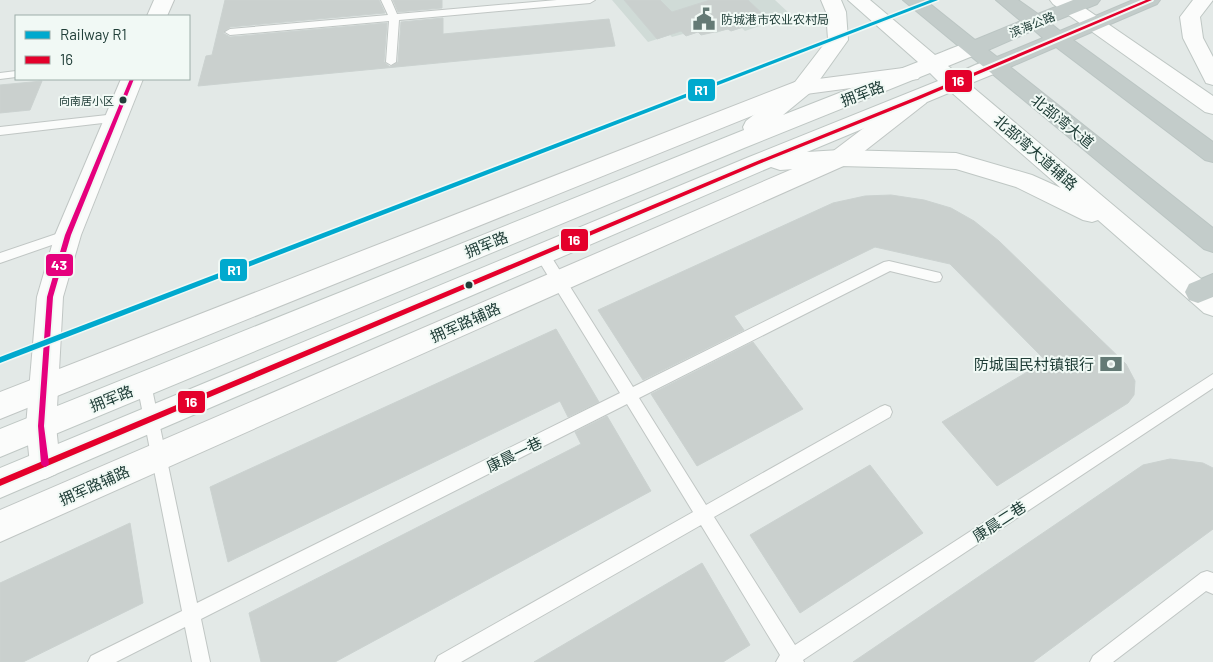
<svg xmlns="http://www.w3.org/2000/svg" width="1213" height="662" viewBox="0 0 1213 662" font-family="Barlow,'Noto Sans SC',sans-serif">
<rect width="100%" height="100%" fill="#e3e9e7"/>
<path fill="#d0dbd7" d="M612,0H775L791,15L745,31L742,28L731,31L728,29L716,33L714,31L701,35L698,32L686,36L683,34L672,37L670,35L648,42Z"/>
<path fill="#cad0ce" stroke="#cbd2d0" d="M225,0H379L385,13L230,27L223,33L230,37L387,23L384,62L390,67L398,62L401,22L443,18V34L609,19L615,46L198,86L206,56L212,55Z
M393,0H442V8L398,12Z
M624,0H660L672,12L710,0H748L768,19L731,31L728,29L701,35L698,32L686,36L681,31L657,39Z
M42,81L30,110L0,113V85Z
M891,195L924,200L951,208L974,221L999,241L1126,364L1135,381L1134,395L1128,403L997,486L942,422L1046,361L950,264L875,247L734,316L744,330L643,380L598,310L833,203L865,196Z
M556,329L599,402L568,417L560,401L228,562L210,487Z
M753,342L803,409L697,466L651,394Z
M607,416L651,491L335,662H261L249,613L581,444L575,432Z
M1170,459L1203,463L1213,468V529L1033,662H853L1143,465Z
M870,465L923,533L800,613L750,535Z
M130,523L143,603L23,662H0V583Z
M702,563L750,645L723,662H534Z"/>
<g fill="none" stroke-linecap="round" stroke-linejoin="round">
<defs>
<path id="service" d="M381,0H391L397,14L557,0H595L590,3L399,20L396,62L391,65L386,62L389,21L230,35L225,32L230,29L388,15Z
M16,71V77L0,79V73Z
M116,114L122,118L120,121L0,135V127Z
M68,230L72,232L74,235L72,238L0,263V253Z
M542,249L547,250L633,387L884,262L889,261L940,273L942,277L940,281L935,282L890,271L639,398L706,505L880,407L885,405L890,407L892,412L890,417L714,517L795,645L1213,374V388L803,660L804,662H776L780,655L701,525L461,662H435L438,656L693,512L627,404L201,619L210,662H192L185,627L116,662H88L91,656L182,611L137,384L139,379L144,378L149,379L151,384L197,603L620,393L537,258L536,254L537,250Z
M1207,571L1213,573V594L1206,591L1113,662H1090L1093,656L1201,573Z"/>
<path id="minor" d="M911,67L918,69L922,74L918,79L806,94L0,419V392L795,82Z
M918,91L926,93L929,98L926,103L848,164L0,542V510L832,152L910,93Z"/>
<path id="tertiary" d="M154,0H174L167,16H147Z
M121,79H143L81,235L63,297L56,426L60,464L56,474L45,479L34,474L30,464L26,426L37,297L55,235Z"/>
<path id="secondary" d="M821,0H841L846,12L848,40L811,92L783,115L918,62L848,0H870L935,55C949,50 966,40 980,43L983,48L980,53L948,66L957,73C970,68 987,57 1001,61L1004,66L1001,71L969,84L1213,289V316L1204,313L1098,220L1092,222L1083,220L1016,187L956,169L840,166L780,170L771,167L0,498V468L749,157L938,81L930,73L744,148L0,457V429L744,130L743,127L746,121L795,82L828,39L826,12ZM951,92L1061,188L1032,175L956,153L840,150L807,152Z
M1050,0H1073L1213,96V114L1205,112L1053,4Z
M1193,0H1213L1200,17L1203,38L1213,57V85L1206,83L1183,38L1180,17Z"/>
<path id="trunk" d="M903,0H925L975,40L1021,21L996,0H1018L1038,14L1073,0H1100L1097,4L1050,23L1060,31L1133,0H1160L1157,4L1073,40L1213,142V162L1205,160L1056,47L1010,67L1213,228V252L1204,249ZM1034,30L1043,38L997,57L988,50Z
M1213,274V297L1198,303L1189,300L1185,292L1189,284Z"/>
</defs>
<use href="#service" stroke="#c0c6c4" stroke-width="2"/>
<use href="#minor" stroke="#c0c6c4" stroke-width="2"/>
<use href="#tertiary" stroke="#c0c6c4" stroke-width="2"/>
<use href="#secondary" stroke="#bfc7c4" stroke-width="2"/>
<use href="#trunk" stroke="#bbc5c3" stroke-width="2"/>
<use href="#service" fill="#fbfcfb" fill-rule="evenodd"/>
<use href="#minor" fill="#fbfcfb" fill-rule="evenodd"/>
<use href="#tertiary" fill="#fbfcfb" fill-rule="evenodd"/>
<use href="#secondary" fill="#fbfcfb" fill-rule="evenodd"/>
<use href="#trunk" fill="#c3ccca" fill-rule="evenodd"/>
<defs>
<path id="bus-1" d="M1146,0H1152L920,99L759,164L0,486V479L755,162L916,97Z"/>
<path id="bus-2" d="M130,79H134L71,235L53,297L44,426L49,464L47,466L45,467L43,466L41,464L38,426L47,297L65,235Z"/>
</defs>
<use href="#bus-1" stroke="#f1f9f5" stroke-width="4"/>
<use href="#bus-2" stroke="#f1f9f5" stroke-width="4"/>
<use href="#bus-1" fill="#e4002b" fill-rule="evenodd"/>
<use href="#bus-2" fill="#e5007d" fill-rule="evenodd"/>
<defs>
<path id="rail-1" d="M930,0H938L0,363V357Z"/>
</defs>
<use href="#rail-1" stroke="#f1f9f5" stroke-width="3"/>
<use href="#rail-1" fill="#00a9ce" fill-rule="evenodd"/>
</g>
<defs>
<symbol id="civic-bare" viewBox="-9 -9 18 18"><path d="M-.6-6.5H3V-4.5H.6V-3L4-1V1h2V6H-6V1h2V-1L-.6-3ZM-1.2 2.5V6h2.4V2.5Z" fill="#647a75" stroke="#f1f9f5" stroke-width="2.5" paint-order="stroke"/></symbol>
<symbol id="bank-bare" viewBox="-9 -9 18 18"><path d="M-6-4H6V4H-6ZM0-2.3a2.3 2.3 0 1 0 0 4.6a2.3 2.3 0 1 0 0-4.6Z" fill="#647a75" stroke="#f1f9f5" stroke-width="2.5" paint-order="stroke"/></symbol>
</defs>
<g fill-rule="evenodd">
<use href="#civic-bare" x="688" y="3" width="32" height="32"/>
<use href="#bank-bare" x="1095" y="348" width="32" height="32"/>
</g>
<g fill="#203e38" stroke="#f1f9f5" stroke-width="2">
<circle cx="123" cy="100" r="4.5"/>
<circle cx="469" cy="285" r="4.5"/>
</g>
<g text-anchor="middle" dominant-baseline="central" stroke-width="4" stroke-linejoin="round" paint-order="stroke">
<g font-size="11" fill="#203e38" stroke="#f1f9f5" text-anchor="end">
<text x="114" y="100">向南居小区</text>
</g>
<g font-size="12" fill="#203e38" stroke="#f1f9f5" text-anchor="start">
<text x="721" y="19">防城港市农业农村局</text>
</g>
<g font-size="12" fill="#203e38" stroke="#f1f9f5">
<text transform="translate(1032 24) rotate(-22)">滨海公路</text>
</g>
<g font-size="15" fill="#203e38" stroke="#f1f9f5">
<text transform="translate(862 93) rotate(-21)">拥军路</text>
<text transform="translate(1063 121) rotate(39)">北部湾大道</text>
<text transform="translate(1036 152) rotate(41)">北部湾大道辅路</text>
<text transform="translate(486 244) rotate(-22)">拥军路</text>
<text transform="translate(465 322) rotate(-24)">拥军路辅路</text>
<text transform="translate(111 398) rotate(-22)">拥军路</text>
<text transform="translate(514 454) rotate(-26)">康晨一巷</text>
<text transform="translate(94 485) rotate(-24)">拥军路辅路</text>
<text transform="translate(999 521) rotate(-33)">康晨二巷</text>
</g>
<g font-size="15" fill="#203e38" stroke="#f1f9f5" text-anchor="end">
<text x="1094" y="364">防城国民村镇银行</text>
</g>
</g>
<g stroke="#f1f9f5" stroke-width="2">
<rect x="944" y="69" width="29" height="24" rx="5" fill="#e4002b"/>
<rect x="687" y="78" width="29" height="24" rx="5" fill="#00a9ce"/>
<rect x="560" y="228" width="29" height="24" rx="5" fill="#e4002b"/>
<rect x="45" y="253" width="29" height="24" rx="5" fill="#e5007d"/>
<rect x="219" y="258" width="29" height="24" rx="5" fill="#00a9ce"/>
<rect x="177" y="390" width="29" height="24" rx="5" fill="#e4002b"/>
</g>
<g font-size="14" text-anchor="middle" font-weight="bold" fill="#fff">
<text x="958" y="86">16</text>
<text x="701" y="95">R1</text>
<text x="574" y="245">16</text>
<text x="59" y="270">43</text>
<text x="234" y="275">R1</text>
<text x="191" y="407">16</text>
</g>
<rect x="15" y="15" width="175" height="65" fill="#f1f9f5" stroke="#9daea9"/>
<rect x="25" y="31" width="25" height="8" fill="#00a9ce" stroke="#9daea9"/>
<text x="60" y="40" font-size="15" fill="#203e38">Railway R1</text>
<rect x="25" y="56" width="25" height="8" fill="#e4002b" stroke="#9daea9"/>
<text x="60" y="65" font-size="15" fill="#203e38">16</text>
</svg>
